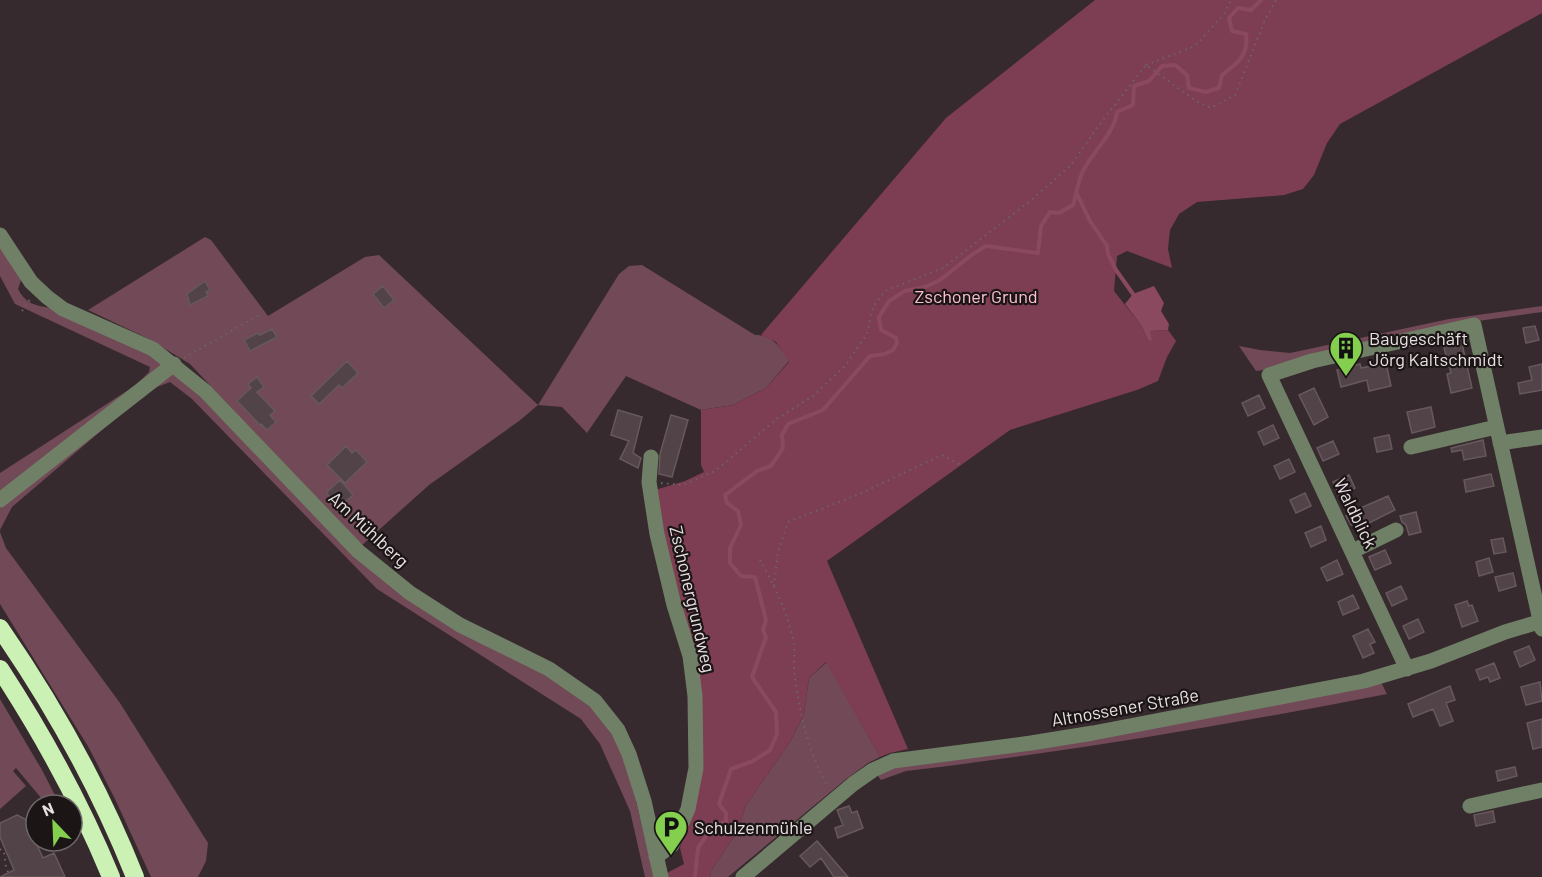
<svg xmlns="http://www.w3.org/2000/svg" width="1542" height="877" viewBox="0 0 1542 877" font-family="Barlow,sans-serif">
<rect width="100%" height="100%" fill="#372a2e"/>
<path fill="#724956" d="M205,237L211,240L268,316L365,257L379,255L538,405L619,274L629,266L642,265L755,335C773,335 781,348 789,361L766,388L733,405L701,410L626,376L587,433L562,407L538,405L519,421L429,485L361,546L190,364L149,339L88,310Z
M0,246L21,280L18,289C26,304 36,306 52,308L125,339L163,363C161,374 148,381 140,388L0,495V473L136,385L149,372L150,367L15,304L0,276Z
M1542,306V312L1478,321L1281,368L1256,371L1239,346L1260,350L1290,353L1449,319Z
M177,373L356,557L545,675L599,713L626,757L654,877H645L630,811L600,744L581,719L377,589L192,399L170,382L157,387L137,400L12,507L0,530V505L166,374Z
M0,532L6,548L120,703L208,843L206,861L198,877H151L115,799L89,748L0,604Z
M827,662L880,757L868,763L845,780L728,877H710L711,871L737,832L746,805L790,742L804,714L809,678Z
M1381,682L1387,694C1227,725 1068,752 906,771L881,780L877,775L890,767Z
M0,699L42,770L60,805H47L16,768L13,771L26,786L0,809Z"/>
<path fill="#7d3d53" d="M1095,0H1542V13L1340,124L1327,143L1314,175L1303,189L1284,195L1197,202L1179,214L1170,230L1168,249L1172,268L1127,251L1117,256L1114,291L1141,325L1148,340L1150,331L1168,330L1176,341L1167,357L1158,381L1137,390L1010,430L827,561L908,749L890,753L880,757L826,662L809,678L804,714L790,742L746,805L737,832L711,871L710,877H666L665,874L684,864L680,848L702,765L679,604L655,490L685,481L704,472L701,465V410L733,405L766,388L789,362L776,342L761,335L946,118Z"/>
<path fill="#8a495f" d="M1154,286L1164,303L1161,311L1169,324L1168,330L1150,331L1152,341L1148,340L1141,325L1125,304L1133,294Z"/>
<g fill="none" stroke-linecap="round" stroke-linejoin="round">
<path stroke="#8a495f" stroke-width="4" d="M1077,194L1090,221L1107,246L1108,254L1116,270L1133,294
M695,877L698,848L714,825L726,822V813L719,804L731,769L753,761L770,750L777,734L776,712L752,677L766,637L763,630L766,620L755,577L741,576L730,563V548L741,525L738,511L727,503L725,495L757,471L771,466L783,448L782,435L788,424L823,410L870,356L885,354L893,350L897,343L896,338L881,330L879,317L889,301L905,291L925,287L940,280L973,254L986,246L1038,253L1041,226L1050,212L1059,213L1073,205C1076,195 1078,183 1082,173C1091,153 1115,133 1117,112L1133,105L1134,86L1149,81L1162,66L1175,65L1187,75L1189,88L1206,92L1219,88L1222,75C1238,63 1249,55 1246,34L1232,31L1229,18L1238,8L1251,10L1261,0"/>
</g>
<path fill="#514347" stroke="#67585c" stroke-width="1.5" d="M205,281L210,290L206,292L208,296L190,305L187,294Z
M383,286L394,300L384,308L373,294Z
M1535,326L1539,340L1526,343L1523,328Z
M272,329L277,337L250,351L244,340L258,333L260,335Z
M1461,339L1472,388L1451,393L1447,374L1451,373L1443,344Z
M347,361L358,373L342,388L339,385L319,404L311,396Z
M1386,363L1391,386L1369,391L1367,380L1341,387L1337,370L1360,364L1361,368Z
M1542,364V390L1520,394L1518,383L1532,380L1529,367Z
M257,377L264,387L257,392L275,411L270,415L276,422L267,430L261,424L260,425L237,401L251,388L248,384Z
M1314,388L1328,417L1314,425L1299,395Z
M1259,395L1265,408L1248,416L1242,403Z
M1431,407L1435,427L1412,433L1407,412Z
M618,410L642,417L633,453L641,458L638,468L620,459L629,441L611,435Z
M671,415L688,420L672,477L659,474L660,454Z
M1273,425L1279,438L1264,445L1258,432Z
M1389,435L1392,449L1377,452L1374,438Z
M1483,440L1486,456L1464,460L1462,450L1452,452L1451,448Z
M1333,441L1339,454L1323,461L1317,448Z
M346,446L352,453L356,450L367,462L345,483L327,465Z
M1289,459L1295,472L1280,479L1274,466Z
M1491,474L1494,486L1466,492L1464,480Z
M1349,475L1355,488L1339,495L1333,482Z
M340,480L353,495L339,507L328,495L327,492Z
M1305,493L1311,506L1296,513L1290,500Z
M1388,496L1395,510L1357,529L1354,524L1351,525L1346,516L1349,513Z
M1416,512L1421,532L1409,535L1406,525L1402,522L1400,516Z
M1321,526L1326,540L1311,547L1305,533Z
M1503,538L1506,552L1494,554L1491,540Z
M1385,550L1391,563L1375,570L1369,557Z
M1489,558L1493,572L1479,576L1476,562Z
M1337,560L1343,574L1327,581L1321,568Z
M1513,573L1516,586L1499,591L1495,577Z
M1401,586L1407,599L1392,606L1386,593Z
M1353,595L1359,608L1343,615L1338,602Z
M1467,601L1469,606L1472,605L1478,621L1462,627L1455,605Z
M1418,619L1424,632L1409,639L1403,626Z
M1368,629L1375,642L1370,644L1374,653L1363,658L1353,636Z
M1529,646L1535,660L1520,667L1514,652Z
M1494,663L1500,678L1490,682L1488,677L1480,680L1476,670Z
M1540,682L1542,701L1526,705L1521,687Z
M1450,686L1455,700L1446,703L1453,721L1440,726L1433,709L1413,717L1408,704Z
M1542,719V747L1533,749L1527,723Z
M1515,767L1517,776L1498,781L1496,771Z
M849,806L852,813L857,811L863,828L838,838L835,828L843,825L837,810Z
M1493,811L1495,822L1476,826L1474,815Z
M17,815L25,819L43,858L54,853L65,877H0L14,870L0,837V823Z
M817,841L818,842L848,877H834L821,858L810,867L800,856Z"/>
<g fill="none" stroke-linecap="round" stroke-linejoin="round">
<path stroke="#6f6366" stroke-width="2" stroke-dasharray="1.5 4.5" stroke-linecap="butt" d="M1146,65L1195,46L1224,14L1231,0
M22,311L31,298
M184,358L261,314
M661,483L683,485L715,471L778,418L813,396L845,366L867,334L873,307L885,291L943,268L1029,202L1071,165L1099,125L1146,65L1196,101L1211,108L1235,95L1265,20L1276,0
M760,560C774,584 790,617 794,645C795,656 793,667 795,678C800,716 809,753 828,787
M774,586L778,552L788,522L857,495L942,455L961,465
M0,849L4,852L6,867L10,877"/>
<path stroke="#708067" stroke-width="15" d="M0,235L31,282L47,297L63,309L153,349L205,391L358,551L410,593L460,625L549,669L595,701L618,730L629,754L644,801L661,877
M1500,443L1542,437
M1411,447L1496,427
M651,457L649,482L657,534L674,605L690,656L695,696L696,768L688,809L672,845L656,857
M0,500L174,364
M1353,551L1396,530
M1407,669L1269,375L1312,361L1474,325L1542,629
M1470,806L1542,790
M743,877L853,784L873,770L893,761L1031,743L1093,733L1364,681L1431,661L1505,632L1542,621"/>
<path stroke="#cbf2b4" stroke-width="18" d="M0,628C54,706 100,789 135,877
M0,669C43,735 81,804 111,877"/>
</g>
<defs>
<symbol id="building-pin" viewBox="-11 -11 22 30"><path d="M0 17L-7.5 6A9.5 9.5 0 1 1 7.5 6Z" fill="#84cf4d" stroke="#1b1516"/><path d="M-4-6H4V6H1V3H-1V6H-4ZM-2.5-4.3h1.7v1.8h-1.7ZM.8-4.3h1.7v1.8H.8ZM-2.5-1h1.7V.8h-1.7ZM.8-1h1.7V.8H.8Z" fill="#111"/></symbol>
<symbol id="parking-pin" viewBox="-11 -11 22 30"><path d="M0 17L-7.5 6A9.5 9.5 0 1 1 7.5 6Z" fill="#84cf4d" stroke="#1b1516"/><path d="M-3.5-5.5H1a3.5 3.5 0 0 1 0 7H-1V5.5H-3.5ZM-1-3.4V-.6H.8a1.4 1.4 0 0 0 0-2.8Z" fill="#111"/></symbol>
</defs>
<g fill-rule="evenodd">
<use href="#building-pin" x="1327" y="329" width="38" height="52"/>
<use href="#parking-pin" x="652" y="808" width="38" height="52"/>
</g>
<g text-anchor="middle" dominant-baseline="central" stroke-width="4.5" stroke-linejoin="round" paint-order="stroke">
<g font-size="18" fill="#fdc0d1" stroke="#1b1516">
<text x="976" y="296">Zschoner Grund</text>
</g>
<g font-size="18" fill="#e9e0e3" stroke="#1b1516" text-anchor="start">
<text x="1369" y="338">Baugeschäft<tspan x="1369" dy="21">Jörg Kaltschmidt</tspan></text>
<text x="694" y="827">Schulzenmühle</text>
</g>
<g font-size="18" fill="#e9e0e3" stroke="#1b1516">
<text transform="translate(1356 513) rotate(64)">Waldblick</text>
<text transform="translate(369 529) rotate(43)">Am Mühlberg</text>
<text transform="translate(693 599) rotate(77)">Zschonergrundweg</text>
<text transform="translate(1125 707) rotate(-10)">Altnossener Straße</text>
</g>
</g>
<g transform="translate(54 823) rotate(337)"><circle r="28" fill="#1b1516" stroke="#6d6668" stroke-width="1.5"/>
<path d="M0-4.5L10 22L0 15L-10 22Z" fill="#84cf4d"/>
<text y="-9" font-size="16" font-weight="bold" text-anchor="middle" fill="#e9e0e3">N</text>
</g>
</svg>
